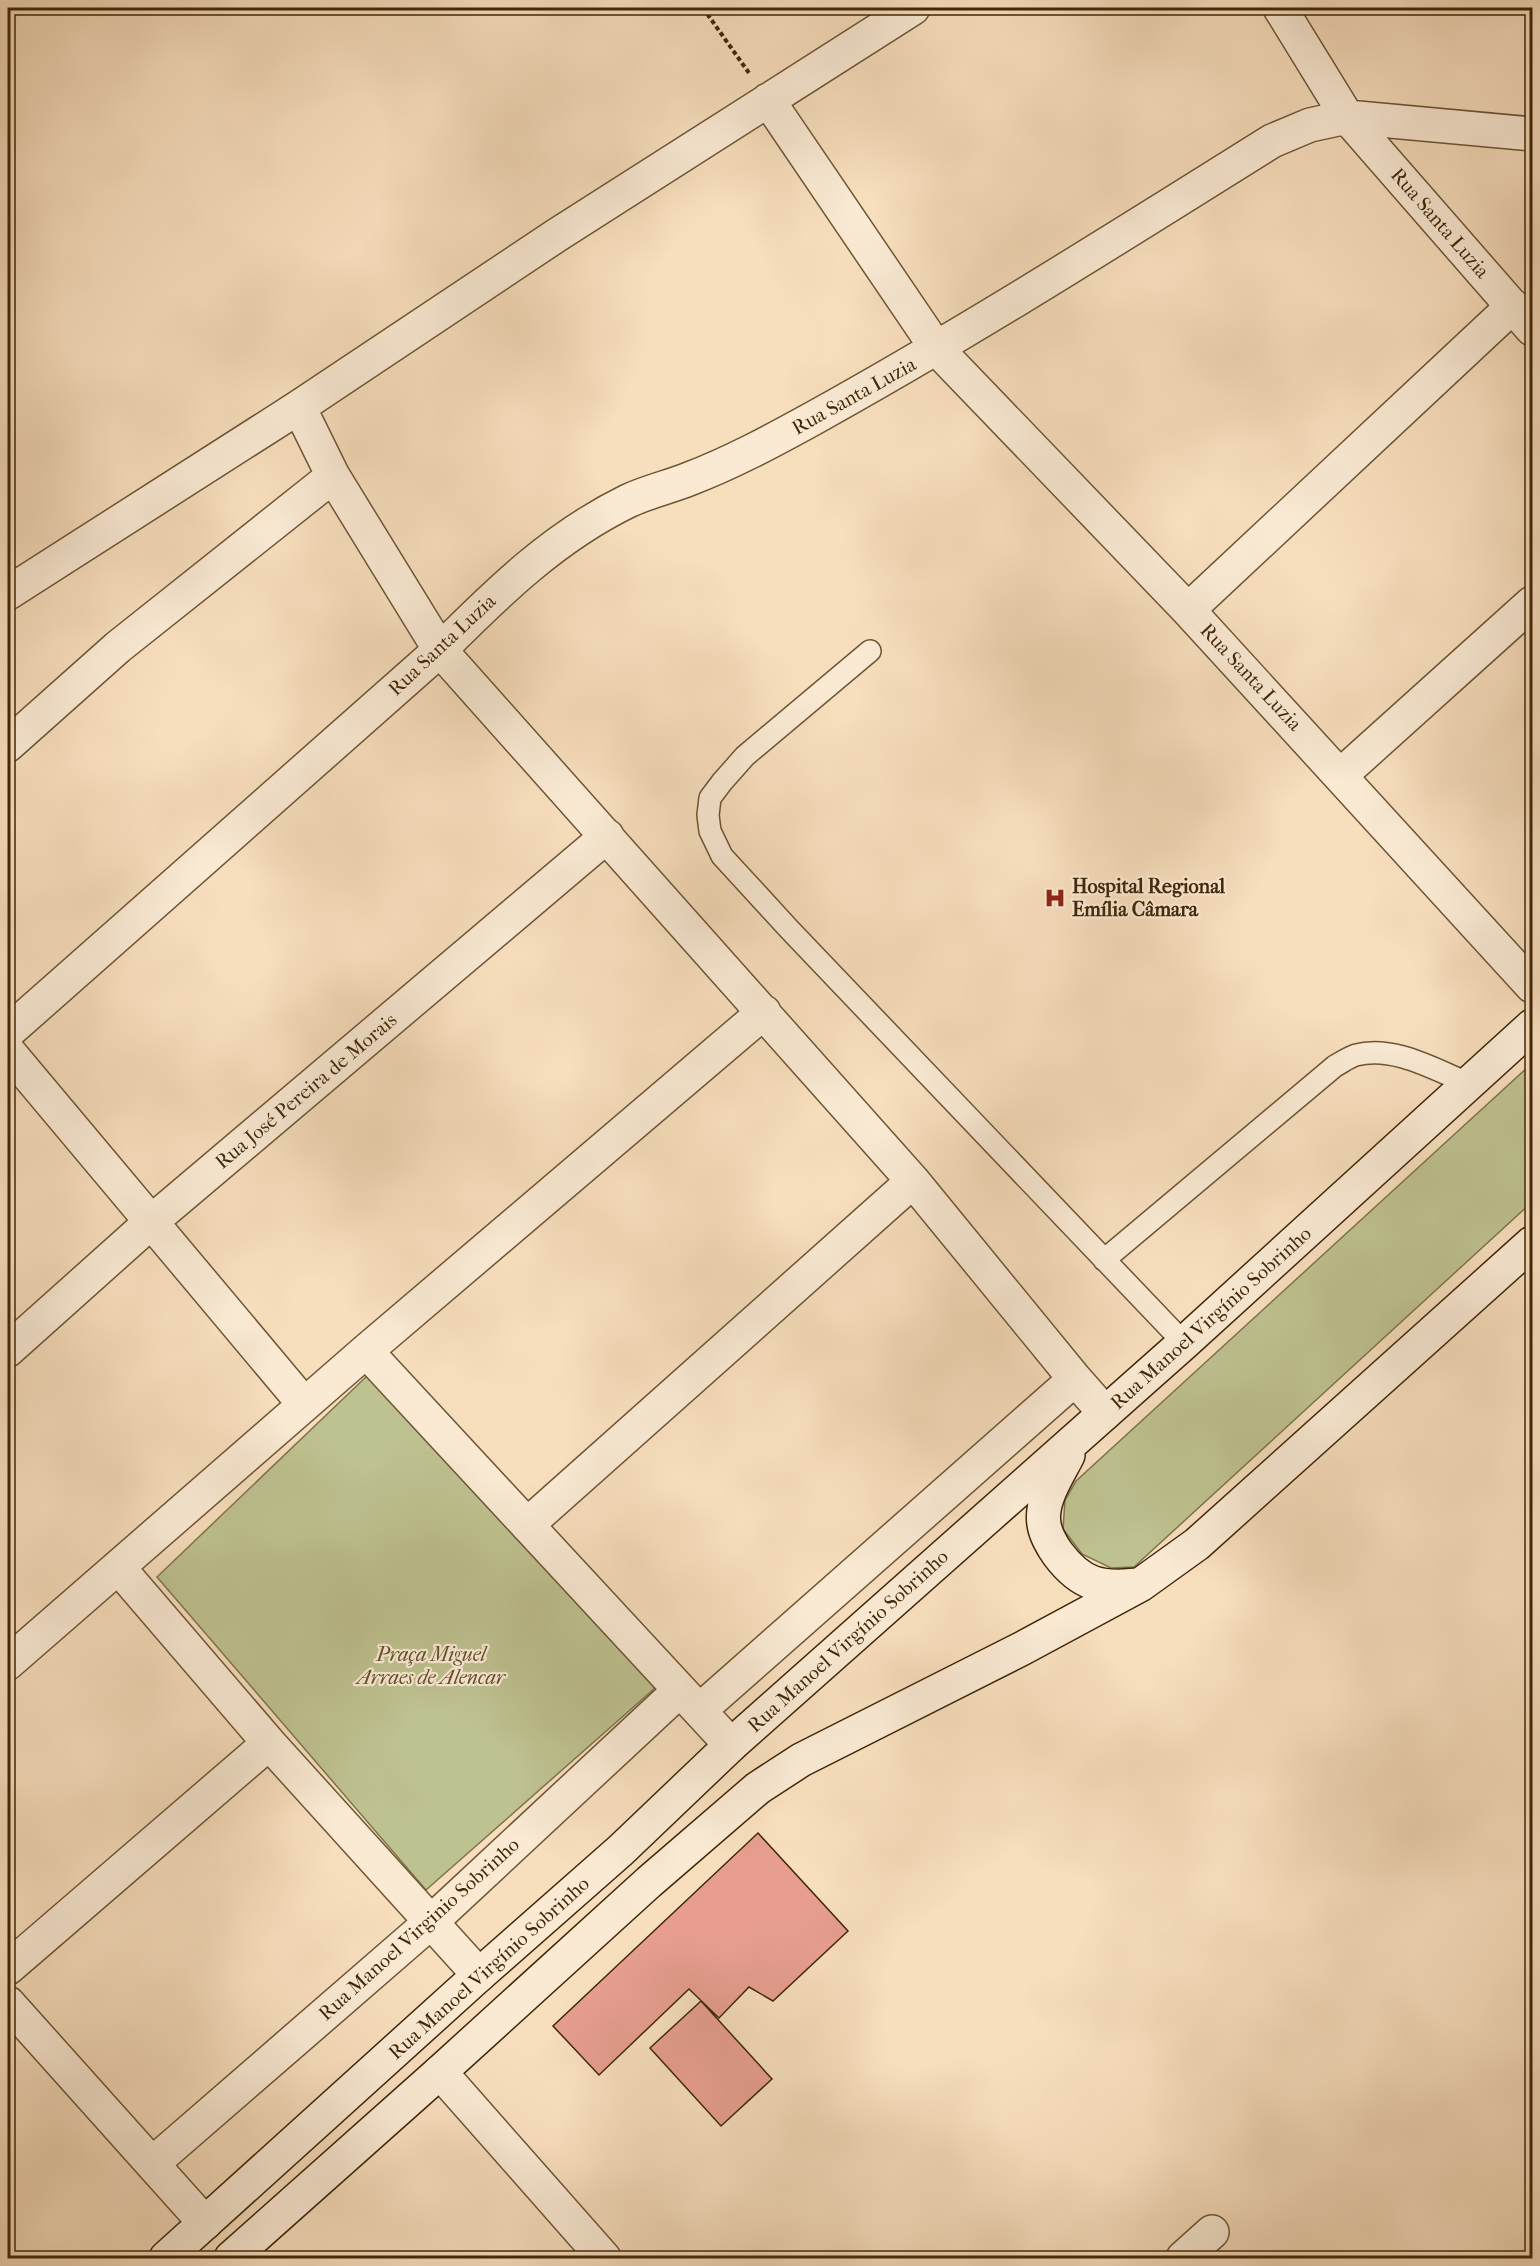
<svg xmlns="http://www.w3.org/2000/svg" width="1540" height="2266" viewBox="0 0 1540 2266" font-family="'IM FELL French Canon',serif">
<rect width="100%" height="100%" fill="#f7debd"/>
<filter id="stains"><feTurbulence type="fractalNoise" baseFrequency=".00333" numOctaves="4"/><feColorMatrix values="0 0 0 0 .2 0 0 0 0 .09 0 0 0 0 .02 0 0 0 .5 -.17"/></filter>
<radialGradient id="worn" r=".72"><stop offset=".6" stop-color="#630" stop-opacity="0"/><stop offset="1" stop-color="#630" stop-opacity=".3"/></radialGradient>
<path fill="#bec190" stroke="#7f744c" stroke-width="1.5" d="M1532,1066V1202L1134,1567L1111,1568L1082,1554L1063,1529L1065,1500L1076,1481L1528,1067Z
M369,1374L655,1688L426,1890L157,1577Z"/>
<path fill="#e79e91" stroke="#402708" stroke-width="1.5" d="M758,1833L848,1931L773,2001L749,1987L719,2018L689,1989L599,2075L553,2026Z
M701,2001L772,2079L721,2126L650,2048Z"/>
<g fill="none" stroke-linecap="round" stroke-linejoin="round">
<defs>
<path id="service" d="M870,651L745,756L722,782L710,798L708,815L710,831L722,856L789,929L1184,1343
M1104,1260L1335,1066C1341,1063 1349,1057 1356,1055C1394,1045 1435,1070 1470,1084"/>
<path id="minor" d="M1280,8L1347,117L1532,329
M768,100L937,349L1188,610L1532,986
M299,407L333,476L440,650L913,1181L1075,1379L1105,1413
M8,593L299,407L557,235L913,8
M1188,610L1513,306
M8,745L118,647L333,476
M1341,775L1532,603
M8,1032L440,650C498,592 554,537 628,501C647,492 669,487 689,479C731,463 772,441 812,419C969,332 1120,236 1272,141L1310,125L1347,117L1532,134
M8,1051L304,1404
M8,1350L151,1222L607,836
M366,1351L731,1745
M527,1525L913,1181
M118,1567L269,1743L479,1975
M8,1663L366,1351L764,1012
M700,1710L1075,1379
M8,1968L269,1743
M8,2003L205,2223
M440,2072L604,2258
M152,2164L432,1921L680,1690
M1183,2258L1212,2232"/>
<path id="secondary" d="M1068,1455C1058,1475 1040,1501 1044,1524C1045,1533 1052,1546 1058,1554C1081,1585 1101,1589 1138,1585
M166,2258L479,1975L621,1850L731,1745L1184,1343L1532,1026
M231,2258L440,2072L649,1882L758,1788L801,1760L1023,1648L1140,1585L1197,1544L1532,1243"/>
</defs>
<use href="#service" stroke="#6e5535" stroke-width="24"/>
<use href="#minor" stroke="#6e5535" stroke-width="36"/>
<use href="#secondary" stroke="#402708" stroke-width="36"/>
<path stroke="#402708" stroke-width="4" stroke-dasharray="4.5 3" stroke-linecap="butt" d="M703,8L749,73"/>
<use href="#service" stroke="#faead4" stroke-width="21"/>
<use href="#minor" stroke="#faead4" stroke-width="33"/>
<use href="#secondary" stroke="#faead4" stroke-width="33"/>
</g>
<defs>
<symbol id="hospital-bare" viewBox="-9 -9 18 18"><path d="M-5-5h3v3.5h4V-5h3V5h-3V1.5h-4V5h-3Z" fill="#8f2418" stroke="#faead4" stroke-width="2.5" paint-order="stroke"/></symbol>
</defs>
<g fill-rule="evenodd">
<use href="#hospital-bare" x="1040" y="883" width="30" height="30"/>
</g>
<g text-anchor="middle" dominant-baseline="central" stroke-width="4.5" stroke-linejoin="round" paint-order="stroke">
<g font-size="20" fill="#402708" stroke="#faead4">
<text transform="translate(1440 223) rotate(49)">Rua Santa Luzia</text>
<text transform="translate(854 396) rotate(-29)">Rua Santa Luzia</text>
<text transform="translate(442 645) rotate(-43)">Rua Santa Luzia</text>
<text transform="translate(1251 677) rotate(47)">Rua Santa Luzia</text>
<text transform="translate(306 1091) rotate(-40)">Rua José Pereira de Morais</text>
<text transform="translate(1211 1318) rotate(-42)">Rua Manoel Virgínio Sobrinho</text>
<text transform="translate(848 1641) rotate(-42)">Rua Manoel Virgínio Sobrinho</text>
<text transform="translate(419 1929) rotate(-42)">Rua Manoel Virginio Sobrinho</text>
<text transform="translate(489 1968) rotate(-42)">Rua Manoel Virgínio Sobrinho</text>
</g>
<g font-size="20" font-weight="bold" fill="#402708" stroke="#faead4" text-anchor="start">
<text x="1072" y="886">Hospital Regional<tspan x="1072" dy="23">Emília Câmara</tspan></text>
</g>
<g font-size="20" font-style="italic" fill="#604e2a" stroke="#faead4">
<text x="431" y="1654">Praça Miguel<tspan x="431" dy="23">Arraes de Alencar</tspan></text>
</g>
</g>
<rect width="1540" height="2266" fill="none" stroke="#f7debd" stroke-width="30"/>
<rect x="9" y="9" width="1522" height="2248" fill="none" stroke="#402708" stroke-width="3"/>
<rect x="15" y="15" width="1510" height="2236" fill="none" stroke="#402708" stroke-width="1.5"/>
<rect width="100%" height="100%" filter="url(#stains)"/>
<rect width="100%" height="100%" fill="url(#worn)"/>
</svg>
